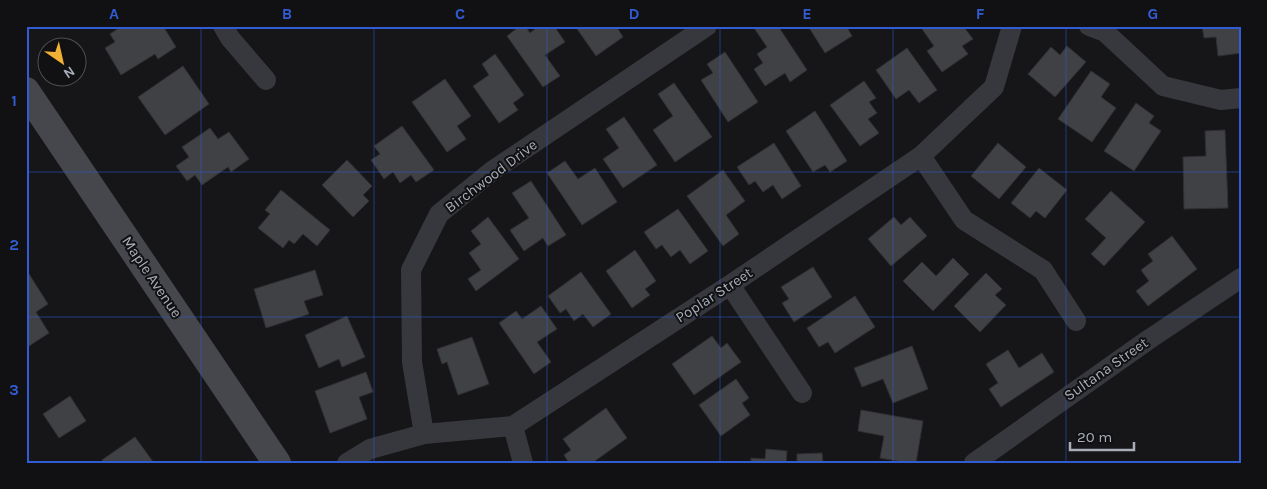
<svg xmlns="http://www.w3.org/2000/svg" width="1267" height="489" viewBox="0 0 1267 489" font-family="Karla,sans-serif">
<rect width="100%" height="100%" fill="#161618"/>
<path fill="#404145" stroke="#303034" d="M122,26H163L176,47L158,59L155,54L121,75L105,48L115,42L110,34Z
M520,26H525L530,33L539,26H554L565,42L545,55L560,76L543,87L507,36Z
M575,26H616L623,37L596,56Z
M757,26H778L807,70L790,82L785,73L765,86L754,69L763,63L757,54L767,47L754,28Z
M808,26H846L852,36L825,53Z
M920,26H963L973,39L962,46L968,54L942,72L927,51L934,46Z
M1202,26H1240L1241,53L1218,56L1216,37L1204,38Z
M1067,46L1086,62L1055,97L1028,74L1051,47L1060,55Z
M907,48L937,90L919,103L909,90L896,99L876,70Z
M725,52L758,102L728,122L701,80L713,73L707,64Z
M495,54L524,95L513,103L518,110L499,123L473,86L489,75L482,64Z
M183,66L209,104L165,135L138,97Z
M1091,71L1110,84L1101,97L1116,108L1092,142L1058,119Z
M445,79L471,116L457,126L466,139L447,152L412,102Z
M864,81L876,98L869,102L877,113L868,119L879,133L860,146L830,105Z
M674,83L712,137L675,162L653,130L673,116L658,94Z
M1136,103L1154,116L1149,123L1161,131L1134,171L1104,151Z
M815,111L847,161L830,172L825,165L813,172L786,131Z
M624,117L657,165L623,188L603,159L619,148L606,129Z
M402,126L434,170L416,182L411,175L400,183L393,172L384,179L371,160L380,154L374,146Z
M210,128L218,139L229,132L249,159L231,172L228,167L202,185L195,175L187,181L176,166L189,157L182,147Z
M1225,130L1228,208L1184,209L1183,157L1206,156L1205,131Z
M774,143L801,186L782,199L773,185L763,192L755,181L749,185L737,167Z
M998,143L1026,167L999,199L971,176Z
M347,160L372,186L363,195L369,201L353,217L322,185Z
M565,161L578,179L595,168L617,202L582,225L547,173Z
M1039,168L1067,190L1045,218L1036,211L1030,218L1011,203Z
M723,170L745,201L726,215L739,234L723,246L687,196Z
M531,181L566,235L548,246L543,238L524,251L510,230L529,218L512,193Z
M281,190L330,230L317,246L303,234L294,244L289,240L283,248L258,228L270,214L265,210Z
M1111,191L1145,222L1104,266L1091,254L1106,238L1085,219Z
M678,209L708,251L690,264L680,250L671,257L662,245L656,249L644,232Z
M488,217L519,259L476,291L468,279L481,270L469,253L481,244L471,231Z
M894,217L901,225L910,217L927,236L891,266L868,239Z
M1172,236L1197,269L1148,306L1136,291L1149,281L1141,270L1153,261L1148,254Z
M635,250L656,281L645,289L650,295L632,308L606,271Z
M953,258L969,274L933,311L903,281L922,262L936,276Z
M813,267L832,297L794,322L782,303L789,299L781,287Z
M315,270L323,295L304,301L309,314L266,328L254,289Z
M581,272L611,314L593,327L583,314L574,321L566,309L560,313L548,296Z
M986,273L1002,289L995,295L1006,305L980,332L954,306Z
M29,274L48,304L36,312L49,333L26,348V275Z
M855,296L875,327L835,353L828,342L819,347L807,328Z
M541,306L557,329L537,342L551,362L534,374L499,323L516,311L522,319Z
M347,316L365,357L342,367L339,359L319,368L305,335Z
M712,336L721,348L727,343L741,362L694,395L672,364Z
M472,337L489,384L458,395L447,362L442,364L437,349Z
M912,346L928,389L893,403L883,379L862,387L854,368Z
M1008,350L1019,368L1042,353L1054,372L1001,407L989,389L998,383L986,364Z
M366,372L373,392L359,397L367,419L330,433L315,391Z
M736,379L749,398L742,403L750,415L721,436L699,405Z
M70,396L86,421L59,438L43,414Z
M606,408L627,438L592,463H569L564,455L571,450L563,439Z
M861,410L923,421L916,463H909L880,458L884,436L858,431Z
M135,437L154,463H104L102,460Z
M766,449L787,451L786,463H751V458L765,459Z
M822,453L823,463H797V454Z"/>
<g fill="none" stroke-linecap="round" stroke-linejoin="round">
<path stroke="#37383d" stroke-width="20" d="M223,26L230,38L266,80
M1089,26L1105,32L1163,86L1221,100L1241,98
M921,156L964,220L1043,270L1076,321
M730,285L802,393
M513,426L523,463
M424,434L412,362L411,270L439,214L492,171L707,26
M347,463L370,449L424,434L513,426L730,285L921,156L994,87L1012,26
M974,463L1148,340L1241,278"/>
<path stroke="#45474d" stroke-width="28" d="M26,91L277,463"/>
</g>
<path fill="none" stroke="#325cd3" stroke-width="1" stroke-opacity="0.55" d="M201,26V463M374,26V463M547,26V463M720,26V463M893,26V463M1066,26V463M26,172H1241M26,317H1241"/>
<g text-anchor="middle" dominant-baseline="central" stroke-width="4" stroke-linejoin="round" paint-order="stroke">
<g font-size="15" fill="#a8adb8" stroke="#111113">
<text transform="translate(491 176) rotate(-37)">Birchwood Drive</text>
<text transform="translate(152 277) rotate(56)">Maple Avenue</text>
<text transform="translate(714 295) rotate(-33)">Poplar Street</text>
<text transform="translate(1106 369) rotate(-35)">Sultana Street</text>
</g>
</g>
<rect width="1267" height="489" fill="none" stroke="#111113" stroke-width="55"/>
<g transform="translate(62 62) rotate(146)"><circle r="24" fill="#111113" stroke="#4d4f55"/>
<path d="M0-4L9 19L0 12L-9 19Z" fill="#f2b134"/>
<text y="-8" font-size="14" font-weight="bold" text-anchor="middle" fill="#a8adb8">N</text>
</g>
<path d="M1070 442v8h64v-8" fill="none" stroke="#a8adb8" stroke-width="2.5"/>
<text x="1077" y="442" font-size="15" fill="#a8adb8" stroke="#111113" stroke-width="4" paint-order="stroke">20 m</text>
<rect x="28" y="28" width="1212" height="434" fill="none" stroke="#325cd3" stroke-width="2"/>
<g font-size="16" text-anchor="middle" font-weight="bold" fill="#325cd3">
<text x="114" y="19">A</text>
<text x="287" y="19">B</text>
<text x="460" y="19">C</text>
<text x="634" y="19">D</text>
<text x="807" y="19">E</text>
<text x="980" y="19">F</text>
<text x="1153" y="19">G</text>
<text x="14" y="106">1</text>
<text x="14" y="250">2</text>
<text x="14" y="395">3</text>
</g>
</svg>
